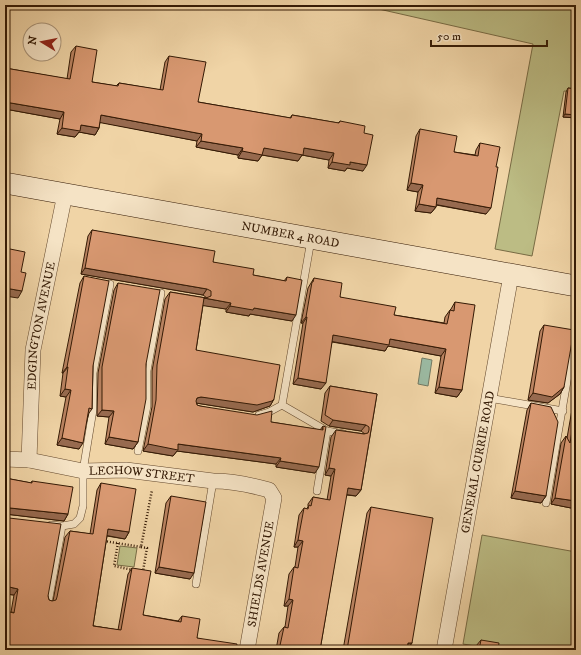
<svg xmlns="http://www.w3.org/2000/svg" width="581" height="655" viewBox="0 0 581 655" font-family="'IM FELL DW Pica',serif">
<rect width="100%" height="100%" fill="#f0d4a6"/>
<filter id="stains"><feTurbulence type="fractalNoise" baseFrequency=".005" numOctaves="4"/><feColorMatrix values="0 0 0 0 .2 0 0 0 0 .09 0 0 0 0 .02 0 0 0 .5 -.17"/></filter>
<radialGradient id="worn" r=".72"><stop offset=".6" stop-color="#630" stop-opacity="0"/><stop offset="1" stop-color="#630" stop-opacity=".3"/></radialGradient>
<path fill="#bcbc84" stroke="#786b44" d="M361,5H576V92L564,91L532,256L495,249L533,44Z
M482,535L576,552V650H500L463,644Z
M120,546L137,548L134,567L117,565Z"/>
<path fill="#9bb9a1" stroke="#727963" d="M422,358L432,360L428,386L418,384Z"/>
<g fill="none" stroke-linecap="round" stroke-linejoin="round">
<defs>
<path id="service" d="M489,398L563,411
M282,405L311,240
M259,415L269,412L282,405L327,431L344,434
M138,451L147,406V371L161,293
M317,491L327,431
M546,503L575,335
M51,525L62,526L74,524L80,518L83,506V471L93,410V373L110,284
M196,584L213,481
M48,603L62,526"/>
<g id="minor">
<path id="s1" d="M5,459L29,460L83,471L126,470L213,481C232,481 251,485 269,490L274,498L247,650"/>
<path id="s2" d="M29,460L33,350L65,194"/>
<path id="s3" d="M444,650L511,275"/>
</g>
<g id="secondary">
<path id="s4" d="M5,183L576,286"/>
</g>
</defs>
<use href="#service" stroke="#63482d" stroke-width="8"/>
<use href="#minor" stroke="#63482d" stroke-width="16"/>
<use href="#secondary" stroke="#341a05" stroke-width="22"/>
<path stroke="#341a05" stroke-width="2.5" stroke-dasharray="1 2" stroke-linecap="butt" d="M104,541L141,547L152,490
M118,543L114,566L133,570
M141,547L147,548L143,571H142"/>
<use href="#service" stroke="#f5e3c5" stroke-width="7"/>
<use href="#minor" stroke="#f5e3c5" stroke-width="15"/>
<use href="#secondary" stroke="#f5e3c5" stroke-width="21"/>
</g>
<path fill="#ba8361" stroke="#341a05" d="M76,46L92,82L116,86L119,83L160,90L165,62L169,56L198,102L290,118L292,115L338,123L340,121L364,133L363,171L347,168L345,171L328,168L329,160L302,155L298,161L262,155L258,161L238,158V155L196,147L197,141L100,122L99,128L95,135L79,132L75,137L57,134L60,119L5,109V68L67,79L71,52Z
M568,88L576,89V118L563,117L566,92Z
M420,129L454,152L475,155L476,150L480,143L486,214L436,205V207L431,213L415,211L418,192L407,190L416,136Z
M92,230L213,262L253,275L284,281L287,277L292,321L250,314L249,316L226,312V309L203,305L196,350L274,399L270,406L267,407L253,412L196,403L197,405L200,406L271,422L320,430L323,426L315,473L276,467V464L177,451L173,456L143,451L152,407V371L165,299L170,292L206,298H207L203,295L81,274L88,236Z
M84,276L93,366L92,409L89,413L79,449L57,445L66,397L60,396L63,373H62L80,283Z
M314,278L340,297L394,315L444,323L445,317L450,310L451,309L455,302L462,390L457,397L435,393L441,356L388,346L385,351L332,342L321,389L293,384L303,323H301L308,288Z
M118,283L146,364L138,442L133,449L105,444L109,417L97,416L98,373L114,290Z
M544,325L564,387L560,394L548,403L528,400L540,331Z
M576,359V381L572,384Z
M330,386L377,394L361,490L356,496L346,495L320,650H276L279,633L284,627H285L288,606H284L289,574L294,567H295L298,547H294L299,515L304,508L306,509L308,507V504L313,497L327,500L331,476L325,475L331,437L336,430L365,434L361,431L329,426L321,421L325,393Z
M576,387V509L551,504L561,443L566,436L567,438Z
M531,403L546,496L541,503L511,498L527,410Z
M5,478L31,483L32,481L68,514L64,521L5,514L48,596L49,600L52,601H53L65,537L70,531L90,534L97,490L101,483L129,532L125,539L107,536L93,626L118,630L128,574L132,568L143,615L178,621L182,616L197,638L236,650L11,612L14,595L5,594Z
M171,496L190,579L155,573L166,503Z
M371,507L412,643L407,650H343L367,513Z
M481,640L498,650H476V646Z"/>
<path fill="#976a4f" stroke="#341a05" d="M5,102L64,112L60,119L5,109Z
M565,114L576,115V118L563,117Z
M101,115L202,134L197,141L97,122Z
M81,125L99,128L95,135L79,132L75,137L57,134L62,128Z
M201,141L243,148L238,155L196,147Z
M264,148H304L334,153L329,160L302,155L298,161L262,155L258,161L238,158L242,151Z
M332,162H350L367,165L363,171L347,168L345,171L328,168Z
M411,183L423,185L418,192L407,190Z
M437,198L491,208L486,214L433,204Z
M419,204L436,207L431,213L415,211Z
M85,268L207,289L203,295L81,274Z
M5,288L22,291L18,298L5,296Z
M204,298L231,303L226,309L199,305Z
M230,306L254,308L296,315L292,321L250,314L249,316L226,312Z
M306,317H307L303,323H301Z
M333,335L390,339L446,349L441,356L388,346L385,351L329,341Z
M67,367H68L63,373H62Z
M298,378L326,383L321,389L293,384Z
M576,378V381L572,384Z
M439,387L462,390L457,397L435,393Z
M564,387L560,394L548,403L528,400L533,393Z
M65,389L71,390L66,397L60,396Z
M201,397L274,399L270,406L267,407L253,412L196,403L192,405L197,398Z
M102,410L114,411L109,417L97,416Z
M333,420L366,425L361,431L329,426Z
M109,437L138,442L133,449L105,444Z
M62,438L83,443L79,449L57,445Z
M148,444H178L281,458L276,464L177,451L173,456L143,451Z
M280,461L319,467L315,473L276,467Z
M329,468L335,469L331,476L325,475Z
M348,488L361,490L356,496L343,494Z
M515,491L546,496L541,503L511,498Z
M555,498L576,501V509L551,504Z
M7,508H10L68,514L64,521L5,514V511Z
M108,529L129,532L125,539L104,535Z
M298,540L303,541L298,547H294Z
M159,567L194,573L190,579L155,573Z
M5,586L18,589L14,595L5,594Z
M289,599L293,600L288,606H284Z
M408,643H412L407,649Z
M5,646L27,650H5Z"/>
<path fill="#d89871" stroke="#341a05" d="M76,46L97,50L92,82L118,86L119,83L163,90L169,56L206,62L198,102L291,118L292,115L339,123L340,121L365,126L364,133L373,135L367,165L350,162V165L332,162L334,153L304,148L303,155L264,148L262,155L242,151L243,148L201,141L202,134L101,115L99,128L81,125L80,131L62,128L64,112L5,102V68L70,79Z
M568,88L576,89V115L565,114Z
M420,129L457,136L454,152L478,156L480,143L500,147L496,167H498L491,208L437,198L436,207L419,204L423,185L411,183Z
M92,230L215,251L213,262L254,269L253,275L286,281L287,277L302,280L296,315L254,308L253,310L230,306L231,303L204,298L196,350L280,365L274,399L272,401L257,405L201,397L197,398L196,401L197,405L200,406L257,415L272,411L271,422L323,430V426L326,427L319,467L280,461L281,458L178,444V450L148,444L156,400L157,365L170,292L206,298L211,296V291L207,289L85,268Z
M5,248L25,252L21,272L26,273L22,291L5,288Z
M84,276L109,281L93,366L92,409L89,408L83,443L62,438L71,390L65,389L68,367H67Z
M314,278L342,283L340,297L396,307L394,315L447,324L450,310L454,311L455,302L475,305L462,390L439,387L446,349L390,339L389,345L333,335L326,383L298,378L307,317H306L312,282H313Z
M118,283L160,290L146,364V399L138,442L109,437L114,411L102,410V367Z
M544,325L574,330L564,387L552,397L533,393Z
M330,386L377,394L361,490L348,488L320,650H279L284,627L288,628L293,600L289,599L294,567L298,568L303,541L298,540L304,508L308,509L309,505L311,506L313,497L330,500L335,469L329,468L336,430L364,434L368,433L369,430V427L366,425L333,420L325,415Z
M531,403L551,407L558,422L546,496L515,491Z
M576,407V501L555,498L566,436L570,443Z
M5,478L32,483V481L73,487L68,514L10,508H7L5,511Z
M101,483L136,489L129,532L108,529L93,626L121,630L132,568L151,571L143,615L181,622L182,616L200,619L197,638L237,644L236,650H27L5,646V611L14,613L18,589L5,586V514V515L9,518L61,524L48,596L49,600L52,601L56,600L57,597L70,531L93,534Z
M171,496L206,502L194,573L159,567Z
M371,507L433,518L412,643H408L407,650H347Z
M481,640L499,643L498,650H479Z"/>
<g text-anchor="middle" dominant-baseline="central" stroke-width="3" stroke-linejoin="round" paint-order="stroke">
<g font-size="12" fill="#341a05" stroke="#f5e3c5">
<text stroke="none"><textPath href="#s4" startOffset="290">NUMBER 4 ROAD</textPath></text>
<text stroke="none"><textPath href="#s2" startOffset="135">EDGINGTON AVENUE</textPath></text>
<text stroke="none"><textPath href="#s3" startOffset="191">GENERAL CURRIE ROAD</textPath></text>
<text stroke="none"><textPath href="#s1" startOffset="138">LECHOW STREET</textPath></text>
<text transform="translate(261 574) rotate(-80)">SHIELDS AVENUE</text>
</g>
</g>
<rect width="581" height="655" fill="none" stroke="#f0d4a6" stroke-width="20"/>
<rect x="6" y="6" width="569" height="643" fill="none" stroke="#341a05" stroke-width="2"/>
<rect x="10" y="10" width="561" height="635" fill="none" stroke="#341a05"/>
<g transform="translate(42 42) rotate(280)"><circle r="19" fill="#f5e3c5" stroke="#a89378"/>
<path d="M0-3L7 15L0 10L-7 15Z" fill="#8f2418"/>
<text y="-6" font-size="11" font-weight="bold" text-anchor="middle" fill="#341a05">N</text>
</g>
<path d="M431 40v6h116v-6" fill="none" stroke="#341a05" stroke-width="2"/>
<text x="437" y="40" font-size="12" fill="#341a05" stroke="#f5e3c5" stroke-width="3" paint-order="stroke">50 m</text>
<rect width="100%" height="100%" filter="url(#stains)"/>
<rect width="100%" height="100%" fill="url(#worn)"/>
</svg>
